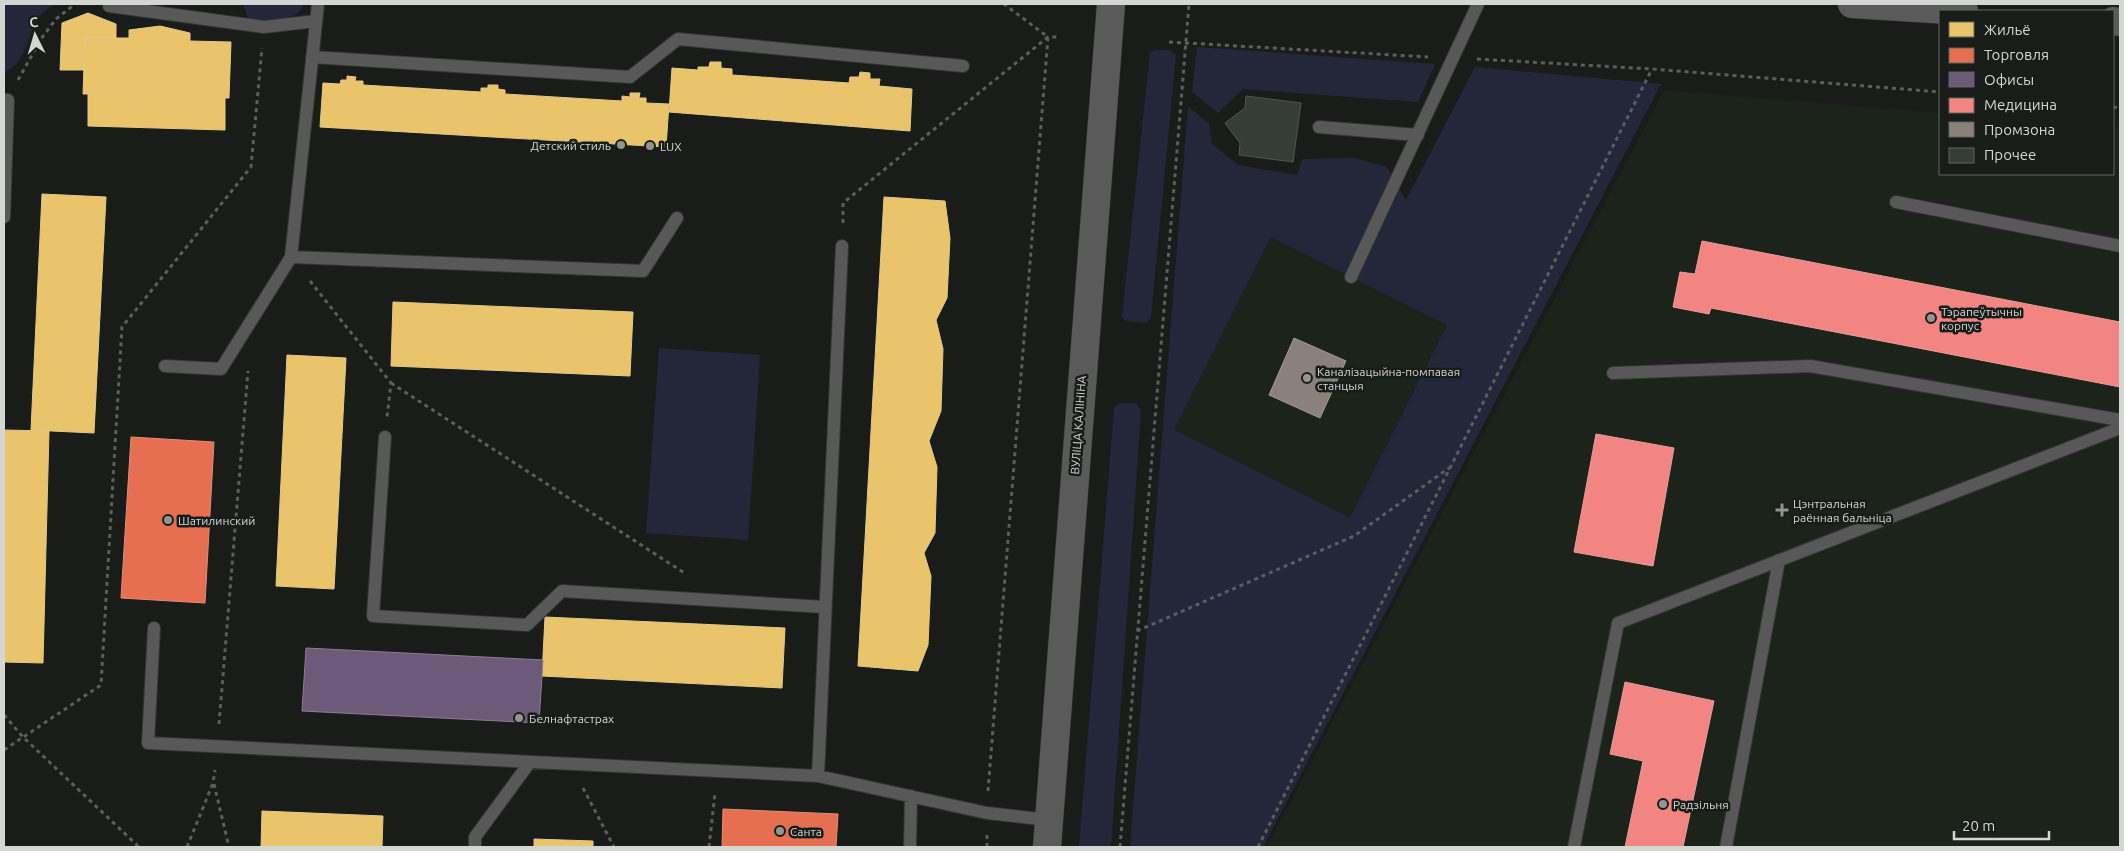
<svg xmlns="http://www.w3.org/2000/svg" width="2124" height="851" viewBox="0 0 2124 851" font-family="Ubuntu,sans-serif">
<rect width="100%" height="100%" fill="#1a1c1a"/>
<path fill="#1b231b" d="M1664,90L1940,113V174H2113V127H2120V847H1267Z
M1271,237L1447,325L1350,518L1174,430Z"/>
<path fill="#242739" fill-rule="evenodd" d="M4,4H55C50,7 43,12 39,17C26,35 28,63 4,72Z
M243,4H303C300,23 262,20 248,18Z
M1197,47L1435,64L1418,102L1243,89L1218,113L1192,92Z
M1156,50H1169L1176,55L1151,317L1147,323L1126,321L1122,317L1150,52Z
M1475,67L1661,84L1263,847H1130L1188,106L1209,124L1212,144L1238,165L1297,175L1302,159L1355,158L1387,167L1406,200ZM1271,237L1447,325L1350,518L1174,430Z
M659,348L760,355L748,540L646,533Z
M1120,403H1136L1141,411L1111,847H1079L1114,408Z"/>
<path fill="#e9c46a" stroke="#e2c989" d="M88,13L116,24V38H85L84,70H60L62,23Z
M160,26L190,33V41L231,42L229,98H225V130L88,126V94H83L85,38H129V30Z
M710,62H721V68L732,69V75L849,83L850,77H859L860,72L870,73V79H880L879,86L912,89L910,131L669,112L672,68L698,70V67H709Z
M347,76L356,77L355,81H363V85L481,92V88H488V85H498V89L505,90V94L622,101V96L630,97V93H640L639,98H646V103L669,104L666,147L320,127L323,83L340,84L341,80H347Z
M42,194L106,197L94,433L31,430Z
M884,197L945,201L950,238L947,298L936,320L943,349L941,411L929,441L937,467L935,533L924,553L931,576L928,645L918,671L858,666Z
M393,302L633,312L630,376L391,366Z
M287,355L346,358L334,589L276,586Z
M4,430L49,431L43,663L4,662Z
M545,617L785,628L782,688L542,676Z
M262,811L383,816L382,847H261Z
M534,839L593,841V847H534Z"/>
<path fill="#e76f51" stroke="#e18e78" d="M131,437L214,442L205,603L121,598Z
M723,809L838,814L836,847H722Z"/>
<path fill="#6d597a" stroke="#8c7e94" d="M306,648L543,660L539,723L302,711Z"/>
<path fill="#f28482" stroke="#e99d9a" d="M1702,241L2120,322V387L1711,308L1709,314L1673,307L1680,272L1695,274Z
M1596,434L1674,448L1653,566L1574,552Z
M1625,682L1714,701L1683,847H1625L1643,761L1610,754Z"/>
<path fill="#8a817c" stroke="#a09a96" d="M1294,338L1346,361L1320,418L1269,395Z"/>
<path fill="#363c36" stroke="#535553" d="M1246,96L1301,103L1293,162L1239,155L1240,143L1225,123L1245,108Z"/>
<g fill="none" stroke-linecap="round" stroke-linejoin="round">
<defs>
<path id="lane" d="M109,6L264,27L316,21
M312,57L630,77L678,39L963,66
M4,100H8L4,217
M1319,127L1418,135
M1896,202L2120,246
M291,257L643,271L677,218
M1351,277L1478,4
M165,366L221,369L291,257L318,4
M1613,373L1810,366L2120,420
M385,437L373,616L527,625L562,591L824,607
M154,628L148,743L818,776L987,813L1048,820
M818,776L842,246
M475,847V837L530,762
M910,847L911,796
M1574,847L1618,623L2120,428
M1726,847L1779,560"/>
<path id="secondary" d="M1852,4L1964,11
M2113,21L2120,22
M1047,847L1111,4"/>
</defs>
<use href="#lane" stroke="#343634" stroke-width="14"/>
<use href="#secondary" stroke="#343634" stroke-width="29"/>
<path stroke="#5c5d5c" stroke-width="3" stroke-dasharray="4 4" stroke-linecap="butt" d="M1169,42L1428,57
M1477,59L1652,69L1940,92
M18,80L41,39L56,19L75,4
M2113,107L2120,108
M843,223V203L1048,37H1058
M310,281L391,383L387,417
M391,383L686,574
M1137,631L1354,536L1449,468
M4,715L23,737L139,847
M219,724L248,371
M4,750L101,685L122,327L251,167L262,48
M214,784L229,847
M583,788L614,847
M988,791L1048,37L1004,4
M987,835V847
M187,847L213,783L215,770
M709,847L715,793
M1120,847L1189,4
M1258,847L1652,69"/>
<use href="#lane" stroke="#575857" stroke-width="12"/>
<use href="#secondary" stroke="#5a5a5a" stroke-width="28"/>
</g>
<g fill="#929592" stroke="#191d19" stroke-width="2">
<circle cx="621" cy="145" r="5"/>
<circle cx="650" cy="146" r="5"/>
<circle cx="1931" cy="318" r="5"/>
<circle cx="1307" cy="378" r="5"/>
<path d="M1779.5 502.5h5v5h5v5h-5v5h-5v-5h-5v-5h5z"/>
<circle cx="168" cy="520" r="5"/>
<circle cx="519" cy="718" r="5"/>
<circle cx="1663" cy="804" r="5"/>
<circle cx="780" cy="831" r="5"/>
</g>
<g text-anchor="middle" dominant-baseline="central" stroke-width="5" stroke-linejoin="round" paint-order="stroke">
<g font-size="12" fill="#d3d6d2" stroke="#191d19" text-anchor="start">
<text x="611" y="145" text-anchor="end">Детский стиль</text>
<text x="660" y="146">LUX</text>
<text x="1941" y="311">Тэрапеўтычны<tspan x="1941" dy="14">корпус</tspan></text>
<text x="1317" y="371">Каналізацыйна-помпавая<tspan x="1317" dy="14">станцыя</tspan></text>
<text x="1793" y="503">Цэнтральная<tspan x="1793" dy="14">раённая бальніца</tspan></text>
<text x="178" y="520">Шатилинский</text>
<text x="529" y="718">Белнафтастрах</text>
<text x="1673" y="804">Радзільня</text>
<text x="790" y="831">Санта</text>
</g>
<g font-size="12" fill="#d3d6d2" stroke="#191d19">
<text transform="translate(1078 425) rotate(-86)">ВУЛІЦА КАЛІНІНА</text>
</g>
</g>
<rect width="2124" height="851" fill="none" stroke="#d3d6d2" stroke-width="10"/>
<rect x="1939" y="10" width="175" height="165" fill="#191d19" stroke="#636763"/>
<rect x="1949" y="22" width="25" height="15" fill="#e9c46a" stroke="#636763"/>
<text x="1984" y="35" font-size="15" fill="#d3d6d2">Жильё</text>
<rect x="1949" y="48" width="25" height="15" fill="#e76f51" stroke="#636763"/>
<text x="1984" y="60" font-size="15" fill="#d3d6d2">Торговля</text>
<rect x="1949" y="72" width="25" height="15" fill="#6d597a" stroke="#636763"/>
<text x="1984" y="85" font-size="15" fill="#d3d6d2">Офисы</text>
<rect x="1949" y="98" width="25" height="15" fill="#f28482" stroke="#636763"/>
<text x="1984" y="110" font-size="15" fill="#d3d6d2">Медицина</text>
<rect x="1949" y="122" width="25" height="15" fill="#8a817c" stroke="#636763"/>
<text x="1984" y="135" font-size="15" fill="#d3d6d2">Промзона</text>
<rect x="1949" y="148" width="25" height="15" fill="#363c36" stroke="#636763"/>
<text x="1984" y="160" font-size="15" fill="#d3d6d2">Прочее</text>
<g transform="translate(35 35) rotate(355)" stroke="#191d19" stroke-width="4" paint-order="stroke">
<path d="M0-4L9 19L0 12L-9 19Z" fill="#d3d6d2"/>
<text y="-8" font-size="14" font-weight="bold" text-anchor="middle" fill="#d3d6d2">С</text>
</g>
<path d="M1954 831v8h95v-8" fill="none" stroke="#d3d6d2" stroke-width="2.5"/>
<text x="1962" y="831" font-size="15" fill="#d3d6d2" stroke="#191d19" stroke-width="4" paint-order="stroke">20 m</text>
</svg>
